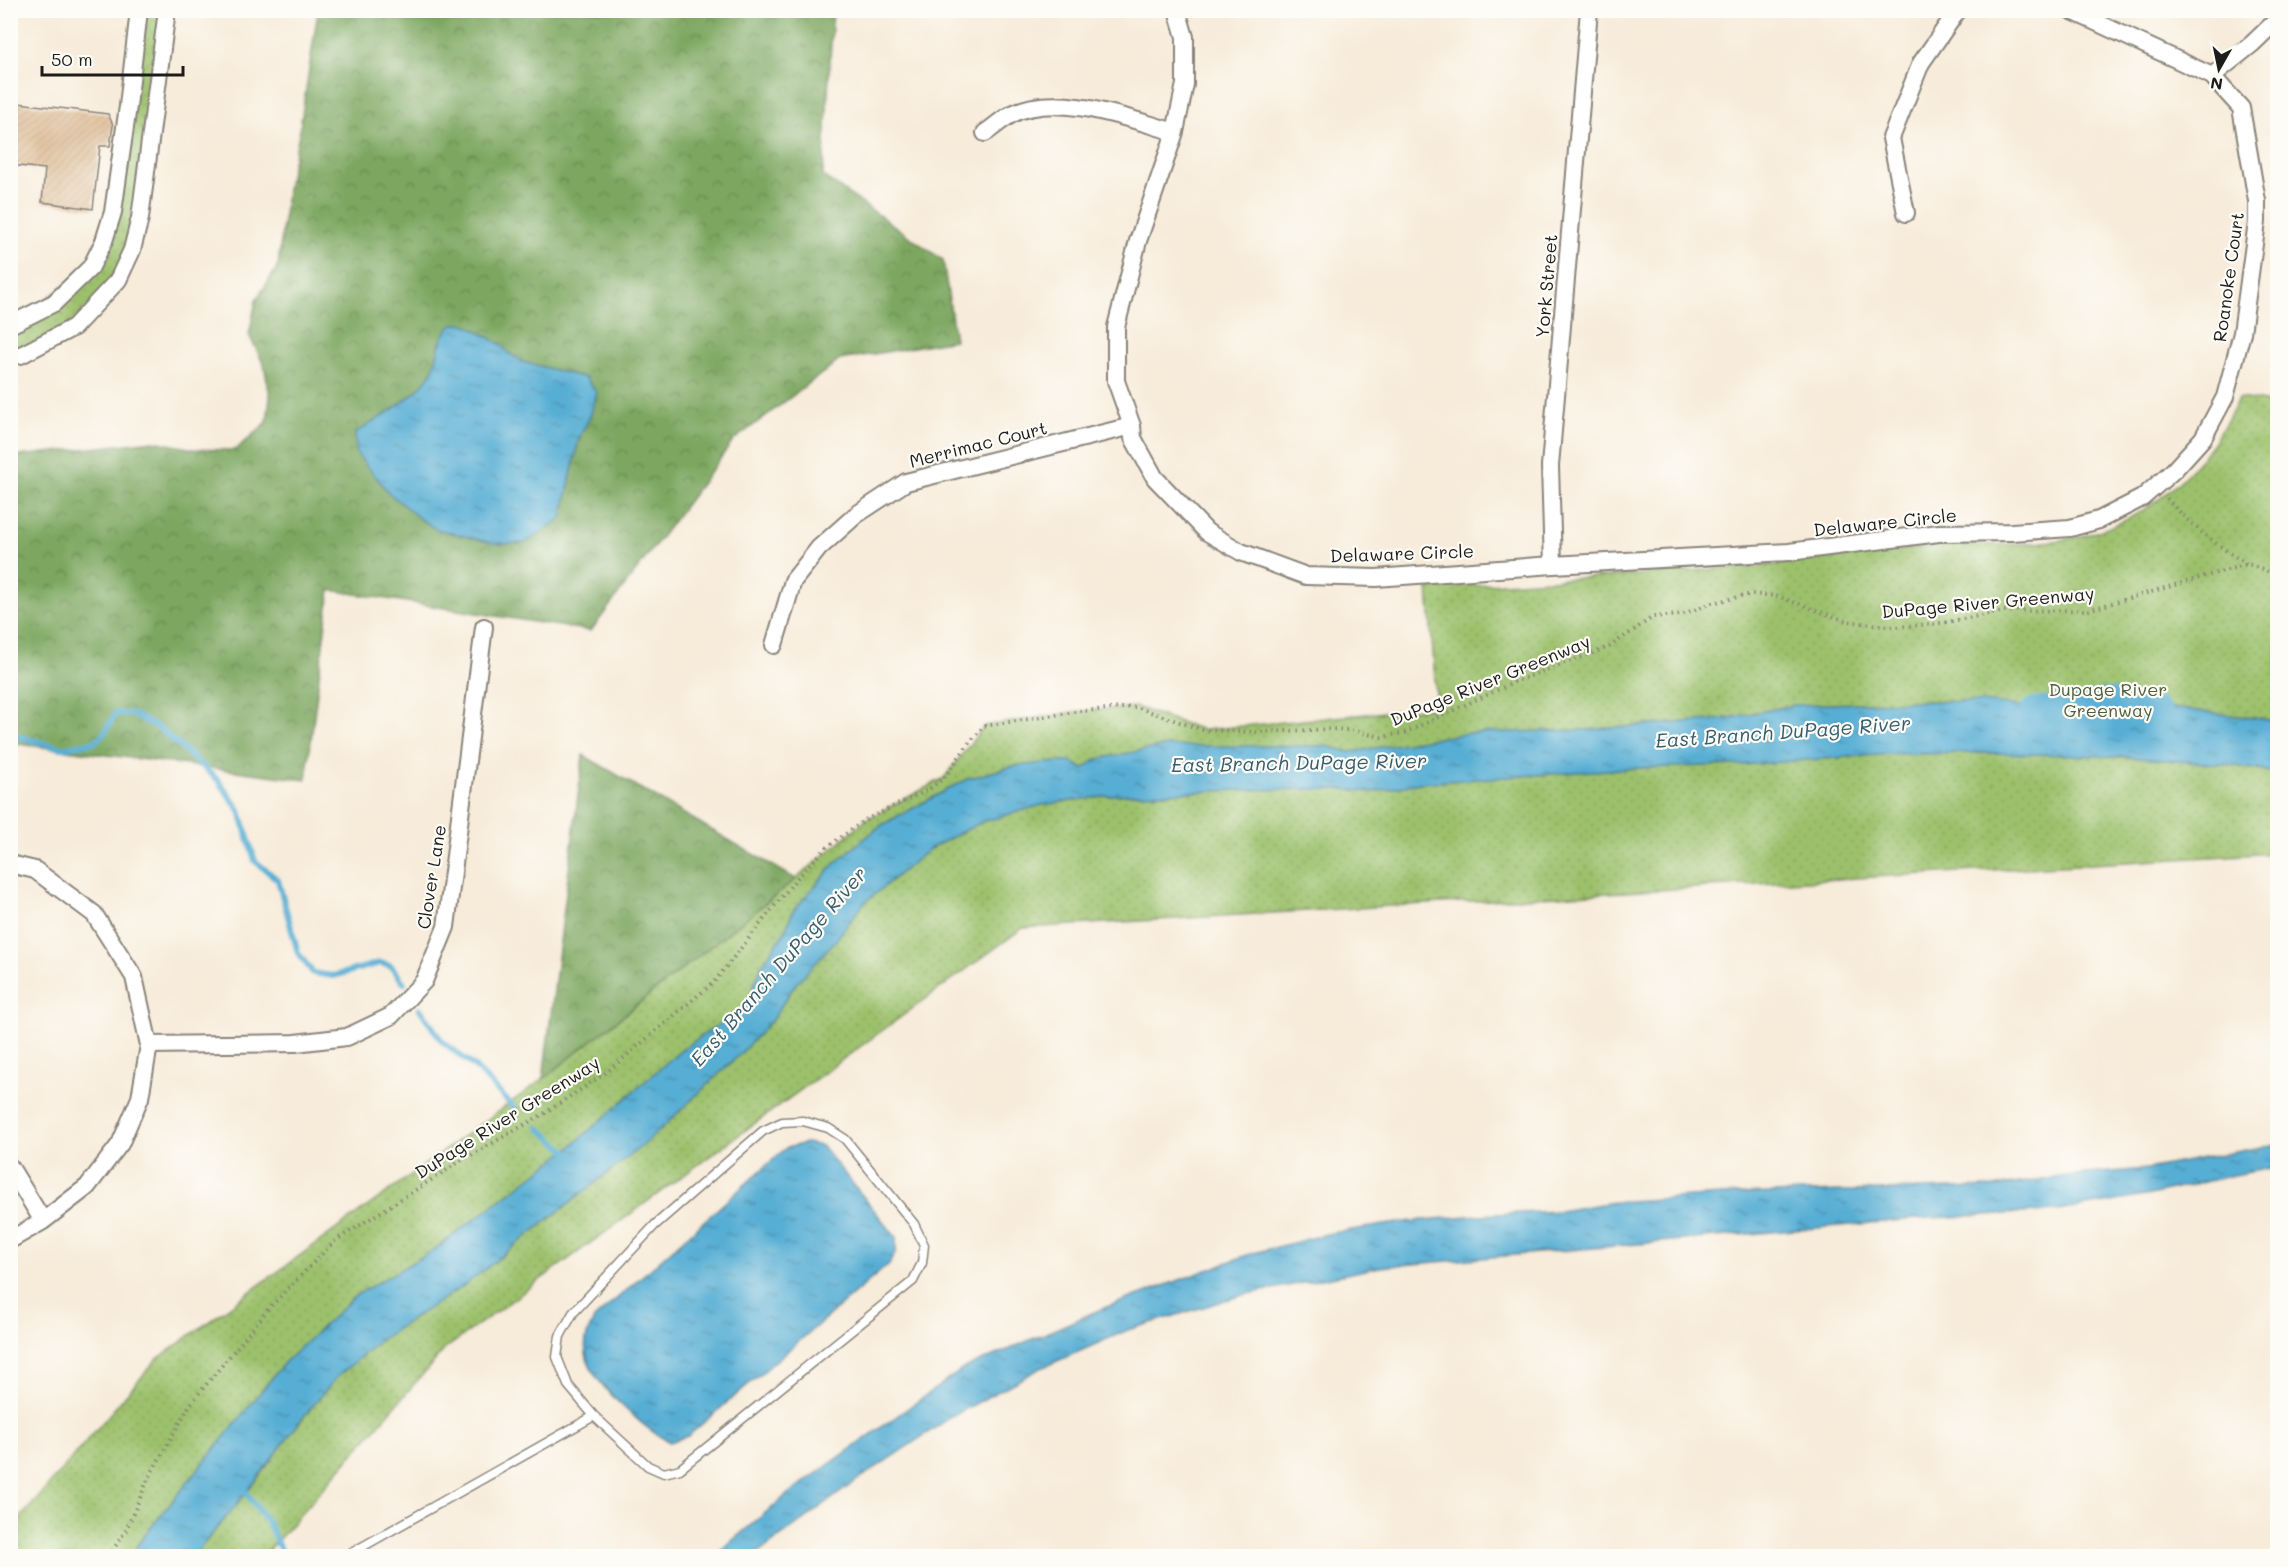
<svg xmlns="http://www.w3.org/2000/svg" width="2288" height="1567" viewBox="0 0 2288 1567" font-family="Mali,sans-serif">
<defs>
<pattern id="grass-dots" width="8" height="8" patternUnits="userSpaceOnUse" patternTransform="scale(1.5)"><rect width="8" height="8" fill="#9cc16c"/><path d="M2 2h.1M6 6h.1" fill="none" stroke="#86a55d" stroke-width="1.8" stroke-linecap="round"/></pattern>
<pattern id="forest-crowns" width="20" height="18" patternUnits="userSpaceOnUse" patternTransform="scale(1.5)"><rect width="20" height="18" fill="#7da760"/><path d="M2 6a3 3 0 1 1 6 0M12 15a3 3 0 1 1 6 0" fill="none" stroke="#66874e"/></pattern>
<pattern id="water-ripples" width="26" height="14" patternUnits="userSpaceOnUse" patternTransform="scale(1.5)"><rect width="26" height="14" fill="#57aed4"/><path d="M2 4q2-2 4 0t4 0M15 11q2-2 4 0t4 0" fill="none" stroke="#478dab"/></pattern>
<pattern id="building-hatch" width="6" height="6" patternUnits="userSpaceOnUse" patternTransform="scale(1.5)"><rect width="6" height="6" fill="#ddb990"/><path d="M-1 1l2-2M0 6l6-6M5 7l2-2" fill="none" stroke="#bd9e7c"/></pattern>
</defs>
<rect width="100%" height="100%" fill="#fdfcf7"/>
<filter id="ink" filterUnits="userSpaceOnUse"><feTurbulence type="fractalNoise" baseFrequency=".0167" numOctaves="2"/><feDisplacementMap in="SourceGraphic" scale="12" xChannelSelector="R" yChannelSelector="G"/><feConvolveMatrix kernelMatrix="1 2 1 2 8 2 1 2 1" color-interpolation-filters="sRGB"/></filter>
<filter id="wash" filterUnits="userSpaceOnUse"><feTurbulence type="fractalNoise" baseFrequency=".008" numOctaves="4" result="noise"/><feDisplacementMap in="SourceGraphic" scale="24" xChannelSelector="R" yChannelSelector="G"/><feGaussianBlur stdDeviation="1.35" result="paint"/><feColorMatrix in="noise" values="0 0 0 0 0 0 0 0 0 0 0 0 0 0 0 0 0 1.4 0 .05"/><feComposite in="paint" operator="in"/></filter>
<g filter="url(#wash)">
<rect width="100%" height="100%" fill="#f7ebd9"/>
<path fill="url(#grass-dots)" stroke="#5c6e44" stroke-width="1.5" d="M139,11H167L156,110L118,280L74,327L11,355V325L91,266L113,212Z
M2239,398L2277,404V857L2260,854L1023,928L445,1349L264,1556H11V1529L156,1360L543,1079L796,879L865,820L944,778L984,726L1081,711L1136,707L1203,730L1437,707L1428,588C1538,580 1648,575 1758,566C1815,561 1872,551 1929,547C1983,543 2048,549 2099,531C2164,509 2210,458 2239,398Z"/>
<path fill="url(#forest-crowns)" stroke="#4c623e" stroke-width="1.5" d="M318,11H833L823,176L943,260L955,340L840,360L734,440L591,631L330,590L306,780L11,743L10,457L154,441L193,449L235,450L267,422L270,396L264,365L249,335L256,300L278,266L287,189L299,134Z
M583,755L796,879L543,1079Z"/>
<path fill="url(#water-ripples)" stroke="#3a6578" stroke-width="1.5" d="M453,324H466L502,345L508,353L523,362L586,378L597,393L590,417L579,438L562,518L525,543L496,544L436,529L420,519L389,493L356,453L355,433C378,419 416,397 430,375C441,356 434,342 453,324Z
M1925,701L1980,702L2082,712L2108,705L2165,707L2277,721V773L2230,765L2124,757L1995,753L1891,754L1740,765L1637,768L1420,783L1373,792L1340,789L1239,790L1114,795L1042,805L982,822L931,848L864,903L836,940L795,985L772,1020L741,1053L647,1142L465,1285L383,1338L338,1376L305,1415L247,1492L194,1556H131L141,1540L284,1363L356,1295L432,1251L567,1150L681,1050L746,1006L762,965L784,933L793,911L835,863L880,826L967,779L1013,766L1070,761L1083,769L1097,759L1166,746H1326L1350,752L1468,733L1584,730L1724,719L1794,705Z
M806,1143L822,1146L896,1237V1252L889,1264L688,1436L670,1442C647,1431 593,1384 587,1358C583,1343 587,1332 594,1319L786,1148Z
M2277,1144V1167L2229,1176L2146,1196L2057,1211L1916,1219L1380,1267L1243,1295L1128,1330L1039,1369L953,1416L856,1481L754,1556H714L789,1493L963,1369L1104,1308L1250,1254L1331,1233L1411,1221L1479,1215L1559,1211L1613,1202L1737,1194L1993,1187L2074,1175L2147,1169Z"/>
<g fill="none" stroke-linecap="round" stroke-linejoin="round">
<path stroke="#57aed4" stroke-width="6" d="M10,732L23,738L62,748L95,742L105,732L116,713L132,714L159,728L218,780L240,811L255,861L278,880L298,953L313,973L333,976L380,963L391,966L404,983
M420,1009L442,1041L476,1068L515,1109
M539,1128L571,1155
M243,1488L269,1525L284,1556"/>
<path stroke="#57aed4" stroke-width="34" d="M2036,714L2082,712L2108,705L2155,714"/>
</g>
<g id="blocks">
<path fill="url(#building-hatch)" d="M10,102L108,114L113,125L110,146H100L93,209L42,202L45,169L10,165Z"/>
</g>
</g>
<g filter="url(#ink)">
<use href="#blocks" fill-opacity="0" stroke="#8a847a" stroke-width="1.5"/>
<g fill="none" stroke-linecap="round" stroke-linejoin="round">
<defs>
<path id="lane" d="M803,1121L828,1128L845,1139L914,1224L924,1245L922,1263L913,1281L680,1469L664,1473L648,1466L594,1416L568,1385L557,1357L560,1336L573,1313L655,1225L763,1131L782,1122Z
M346,1556L594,1416"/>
<path id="street" d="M1177,10L1185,37V84L1175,132L1138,241L1116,327V381L1132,426L1133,438L1155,478L1207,532L1241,552L1306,576L1376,578L1553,565L1789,552L1939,533L2012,532L2070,528L2099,520L2142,498L2174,470L2203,438L2225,397L2242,333L2257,222V201L2241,108L2212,76L2252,44L2278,19
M2070,10L2212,76
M985,133C994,127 1002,119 1012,114C1057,91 1129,119 1175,132
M1906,213L1891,138L1921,63L1958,10
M10,325L54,303L91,267L104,241L113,212L128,106L139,10
M10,355H21L74,327L118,280L132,250L140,218L167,10
M1553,565L1550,466L1589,10
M774,645L793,581L819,548L856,515L906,482L1132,426
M10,864L35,870L94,914L134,977L149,1045L140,1098L120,1144L87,1187L43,1221L10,1240
M149,1045L295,1043L347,1037L391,1016L424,981L446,927L484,627
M10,1167L43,1221"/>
</defs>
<use href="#lane" stroke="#8a847a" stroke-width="11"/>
<use href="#street" stroke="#8a847a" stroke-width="20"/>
<path stroke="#8a847a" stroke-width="4" stroke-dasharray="1.5 4.5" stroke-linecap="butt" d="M2167,498C2188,524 2219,547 2247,564
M109,1556L126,1530L149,1477L191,1403L272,1305L335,1241L461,1161L545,1113L607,1072L714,982L796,879L826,848L865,820L928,790L944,778L969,743L984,726L1081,711L1136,707L1203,730L1260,732L1332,729L1349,730L1382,737L1404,733L1517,681L1609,647L1653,617L1681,615L1712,603L1751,594L1777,596L1846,621L1896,627L1942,623L2004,611L2088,610L2248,564L2278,575"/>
<use href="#lane" stroke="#fff" stroke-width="8"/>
<use href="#street" stroke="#fff" stroke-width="16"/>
</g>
</g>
<g text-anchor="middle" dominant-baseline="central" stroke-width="4.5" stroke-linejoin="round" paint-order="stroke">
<g font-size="18" fill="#1c1c1c" stroke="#fdfcf7">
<text transform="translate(2228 277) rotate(-82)">Roanoke Court</text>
<text transform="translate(1546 286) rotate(-85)">York Street</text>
<text transform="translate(978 444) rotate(-14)">Merrimac Court</text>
<text transform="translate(1885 522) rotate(-6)">Delaware Circle</text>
<text transform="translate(1402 553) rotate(-2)">Delaware Circle</text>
<text transform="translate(1988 602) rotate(-5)">DuPage River Greenway</text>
<text transform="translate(1490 680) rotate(-22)">DuPage River Greenway</text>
<text transform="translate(431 877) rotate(-81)">Clover Lane</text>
<text transform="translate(507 1117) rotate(-32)">DuPage River Greenway</text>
</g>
<g font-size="18" fill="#4f5e3c" stroke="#fdfcf7">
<text x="2108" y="689">Dupage River<tspan x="2108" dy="21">Greenway</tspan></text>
</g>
<g font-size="20" font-style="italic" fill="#375e6f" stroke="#fdfcf7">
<text transform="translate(1783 731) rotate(-4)">East Branch DuPage River</text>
<text transform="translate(1299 762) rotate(-1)">East Branch DuPage River</text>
<text transform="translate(778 966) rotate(-49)">East Branch DuPage River</text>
</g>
</g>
<rect width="2288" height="1567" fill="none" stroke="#fdfcf7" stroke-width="36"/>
<g transform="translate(2219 69) rotate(189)" stroke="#fdfcf7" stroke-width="4.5" paint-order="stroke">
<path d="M0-4.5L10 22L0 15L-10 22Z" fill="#1c1c1c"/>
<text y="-9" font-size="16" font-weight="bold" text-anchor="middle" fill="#1c1c1c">N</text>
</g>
<path d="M42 66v9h141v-9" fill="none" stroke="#1c1c1c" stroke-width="3"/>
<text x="51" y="66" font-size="18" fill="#1c1c1c" stroke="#fdfcf7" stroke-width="4.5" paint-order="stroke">50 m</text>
</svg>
